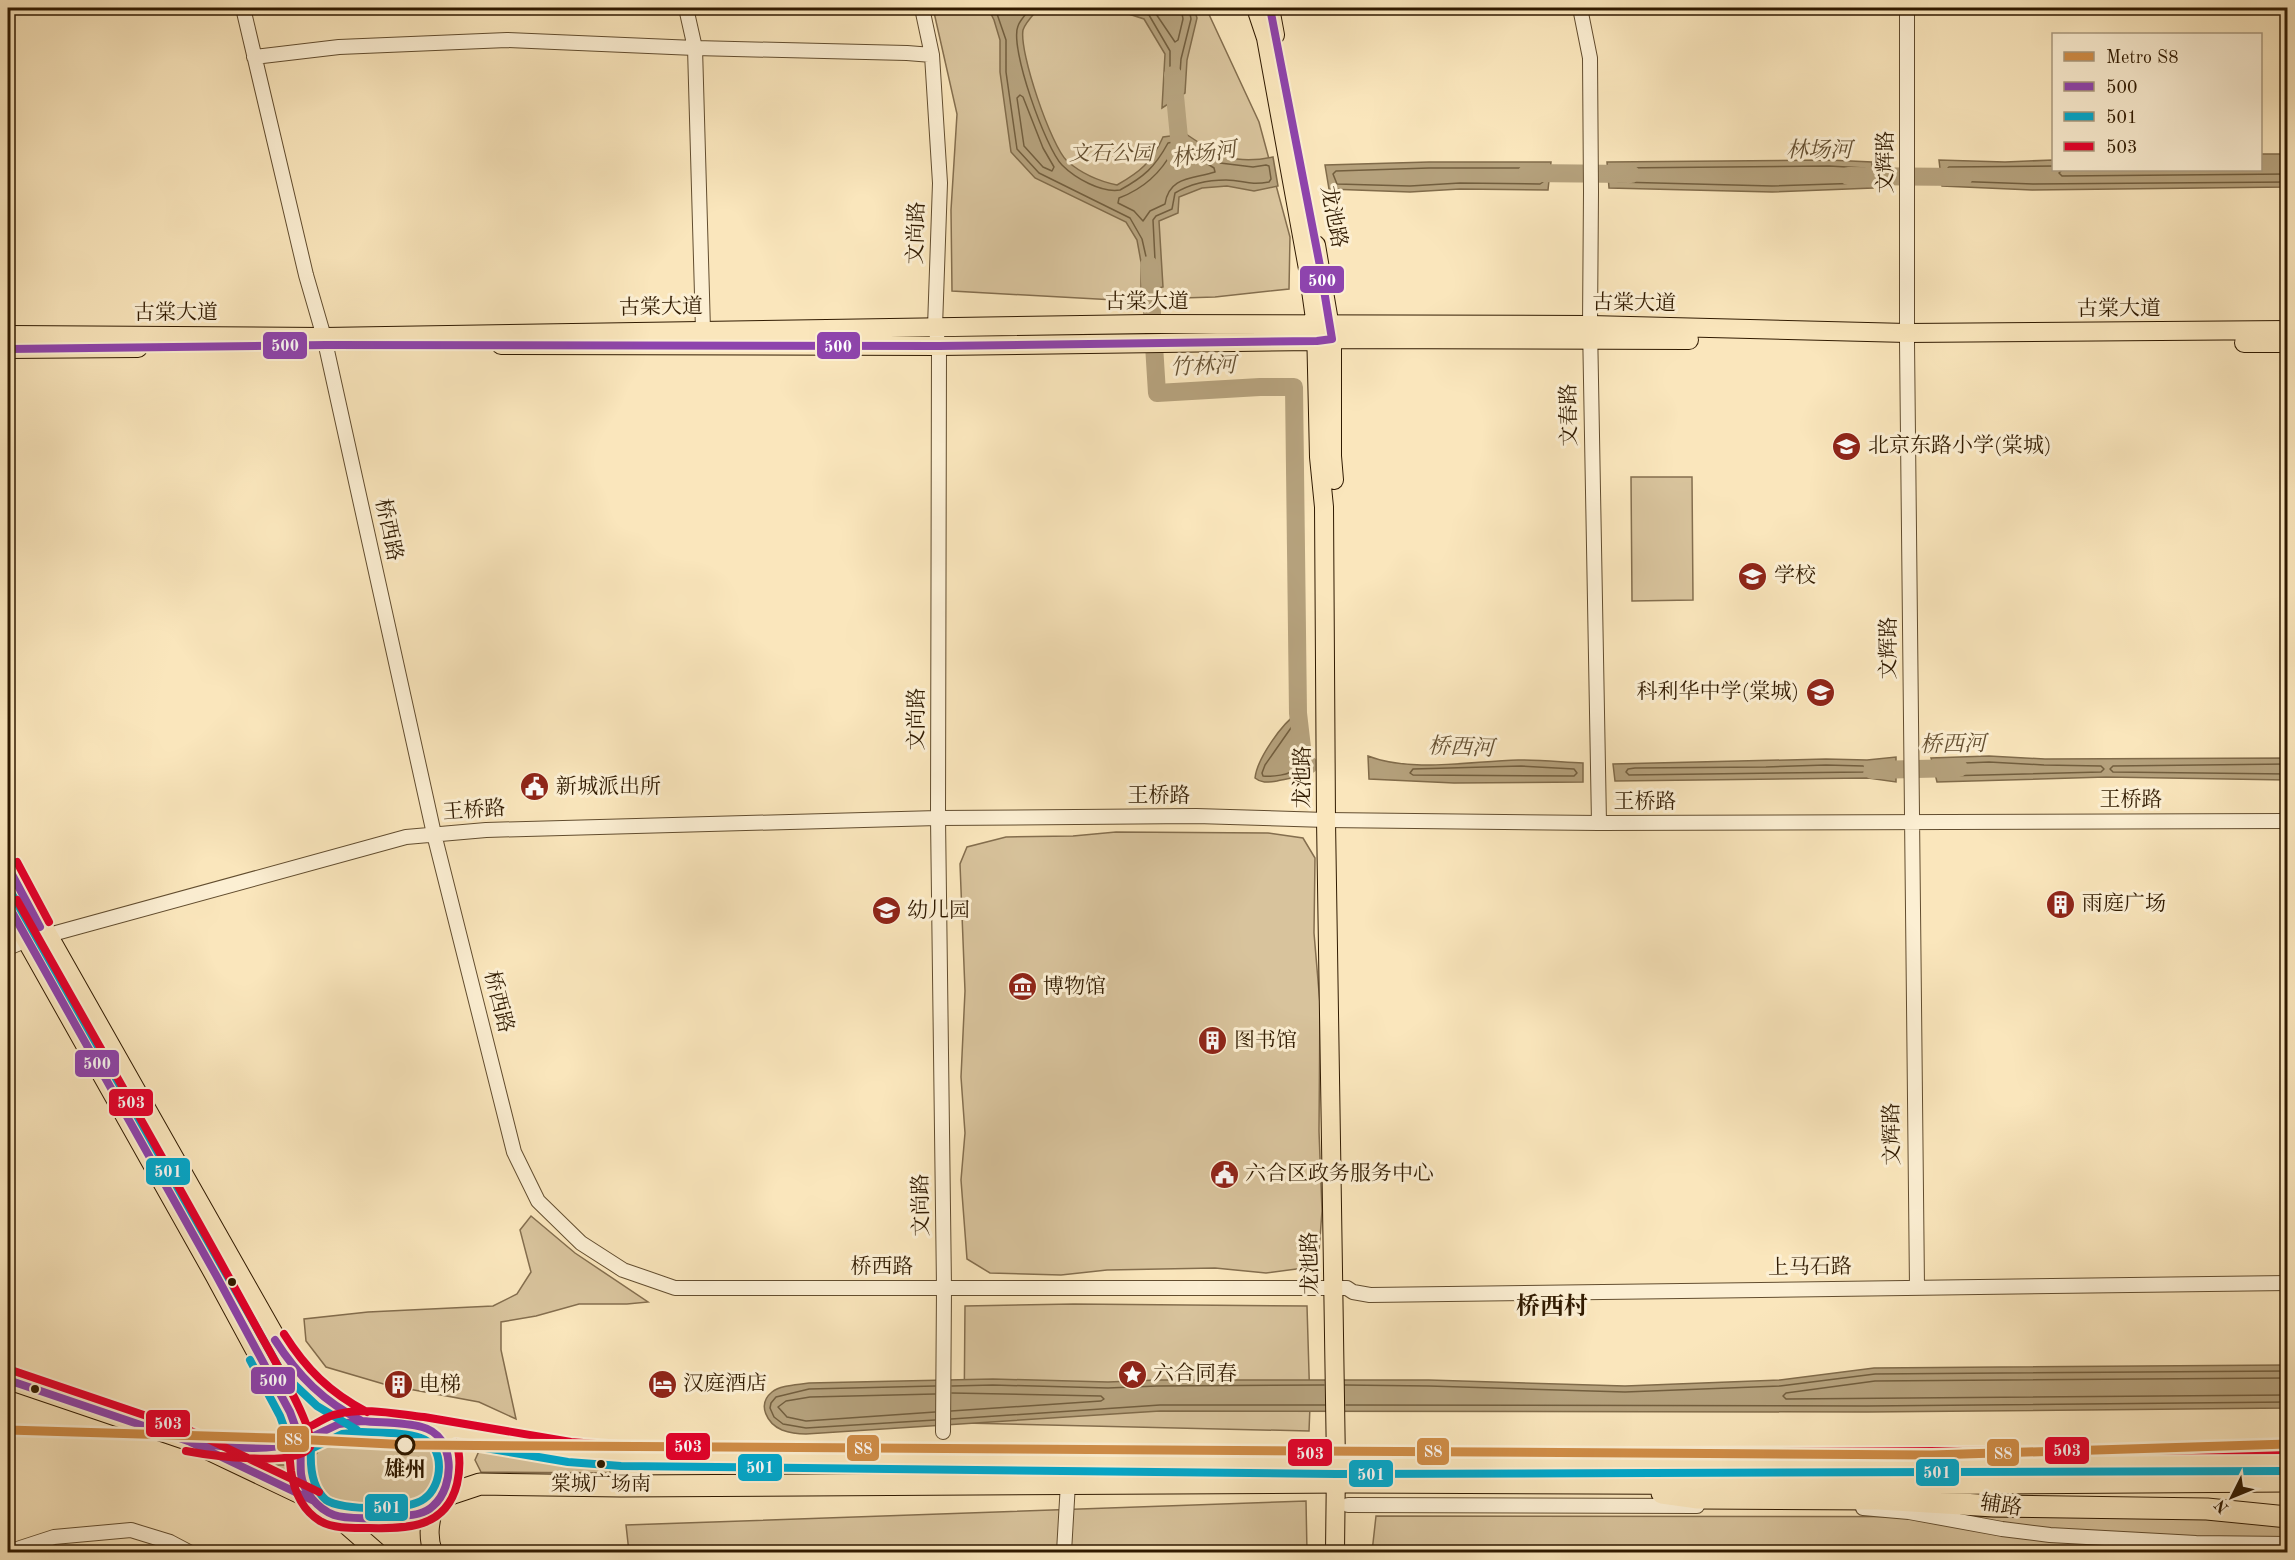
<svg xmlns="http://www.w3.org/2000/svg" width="2295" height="1560" viewBox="0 0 2295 1560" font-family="'Old Standard TT','Noto Serif SC',serif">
<rect width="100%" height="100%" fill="#fae6bc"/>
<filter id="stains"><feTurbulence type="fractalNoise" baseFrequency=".00333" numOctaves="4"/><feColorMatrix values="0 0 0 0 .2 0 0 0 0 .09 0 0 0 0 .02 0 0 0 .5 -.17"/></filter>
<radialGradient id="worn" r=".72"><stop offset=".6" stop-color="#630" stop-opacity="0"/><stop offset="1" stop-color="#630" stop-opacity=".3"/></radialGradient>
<path fill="#d8c39c" stroke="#846e4e" stroke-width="1.5" d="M933,8H1206L1259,122L1290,237L1289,289L1215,297L1115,300L952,291L951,210L957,114Z
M1631,477H1692L1693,600L1632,601Z
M1116,832L1268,833L1303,838L1315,858L1314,933L1320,1004L1319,1131L1322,1211L1319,1252L1304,1268L1266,1273L1215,1268L1107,1270L1061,1275L990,1273L967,1259L961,1180L965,1133L961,1077L965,991L960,864L967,847L1006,837L1073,836Z
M531,1216L575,1253L648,1302L627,1304H579L536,1316L501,1322V1350L516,1419L479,1402L387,1385L326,1367L306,1341L304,1319L368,1312L493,1306L517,1294L531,1272L520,1230Z
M1074,1304L1307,1306L1310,1406L1309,1431L964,1423L965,1306Z
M376,1435C401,1435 441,1440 435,1475C434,1483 430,1494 423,1499C408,1509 353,1512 337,1505C329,1502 317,1491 314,1483C306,1465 317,1445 335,1439C342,1436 366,1437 376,1435Z
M479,1451L560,1465L610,1470V1473L481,1472L475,1460Z
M259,1465H289L291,1484Z
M1306,1501L1307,1552H629L626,1525Z
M1376,1516L2288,1517L2287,1552H1372Z"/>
<path fill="#b5a17c" stroke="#806b4a" stroke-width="1.5" d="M988,8H1039C1034,14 1025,23 1023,30C1019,52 1051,146 1067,161C1082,174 1098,181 1117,185C1140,172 1152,162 1163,137L1186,134C1218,156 1234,165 1273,157L1278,186L1254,191L1227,186L1202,188L1179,197L1178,213L1159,221L1163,287L1141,292V262L1137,240L1126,222L1035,178L1011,152L1000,72V40L994,20Z
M1110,8H1194L1197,18L1187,60L1185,93L1162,108L1165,54L1144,19Z
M2261,154H2287V187L2032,190L1942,186L1939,160L2005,162L2053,160L2054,170H2260Z
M1829,160L1872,162L1873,188L1772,192L1609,188L1607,162Z
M1429,162H1551L1548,190L1460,189L1410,192L1329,189L1325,165Z
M1298,713C1303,727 1311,761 1300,774C1295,779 1284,779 1277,781C1269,782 1262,784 1255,778C1257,759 1282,723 1298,713Z
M1368,756C1412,773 1472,761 1518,760C1540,760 1561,762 1583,763V782L1454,783L1369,779Z
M1989,756L2045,759L2287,758V780L2106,777L1937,782L1931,758Z
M1896,757V782L1868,778L1615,781L1613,764L1826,759L1867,760Z
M2288,1365L2287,1408L1867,1412L1160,1411L806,1434C798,1434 790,1433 782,1430C768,1424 756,1405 772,1392C781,1385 797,1385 809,1383L993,1379L1108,1382L1157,1380H1429L1625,1386L1780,1380L1874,1368Z"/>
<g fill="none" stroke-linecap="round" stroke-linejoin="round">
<path stroke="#725e3e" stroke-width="1.5" d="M995,8L1006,40V72L1017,149L1039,173L1130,218L1142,239L1147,261V282L1154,283L1156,280L1153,220L1156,216L1172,209L1175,193C1190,184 1208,180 1226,180C1244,180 1248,186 1269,182L1271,179L1269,166L1266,165L1253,167L1220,163L1184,140L1168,143C1155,167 1144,177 1120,190C1101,193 1075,178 1062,165C1046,149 1009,47 1018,26C1020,20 1027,13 1031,8
M1130,8L1149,15L1170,51V91L1173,94L1179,88L1181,59L1191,19L1189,8
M1152,8L1175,42L1178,40L1183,19L1181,8
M1020,95L1023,97L1043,148L1054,167L1052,171L1043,167L1024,146L1017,98Z
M1183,148L1214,168L1215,172C1193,179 1169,176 1165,204L1150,211L1143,221L1134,211L1118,203L1119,198C1143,189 1161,173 1173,150Z
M1829,166L1865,168L1866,181L1864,183L1772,186L1618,182L1615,180L1614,171L1617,168Z
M2054,166L1949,167L1946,170L1948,179L1950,181L2033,184L2288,182
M1429,168H1541L1544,171L1543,182L1540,184L1460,183L1410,186L1337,184L1333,174L1336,171Z
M2062,170L2059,173L2062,176L2288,174
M1293,725L1296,727C1299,734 1301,762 1295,769C1291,775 1271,777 1263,776L1262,773L1265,765Z
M1989,762L2044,765L2101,766L2104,769L2101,772L1944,776L1942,774L1940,767L1942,764Z
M1887,764L1890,767V772L1887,775L1866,770L1863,772L1629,775L1626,772L1628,769L1635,768L1766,767L1826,765L1863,766L1866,768Z
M2288,764L2113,766L2110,769L2113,772L2288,774
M1521,766L1574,769L1577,773L1574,776L1413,775L1410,773L1413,769Z
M2288,1378L1875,1381L1786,1393L1783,1396L1786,1399L2288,1395
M1345,1385L1429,1386L1625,1392L1780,1386L1875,1374L2288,1371
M952,1386L993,1385L1108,1388L1157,1386L1324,1385
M1346,1405L1867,1406L2288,1402
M951,1411L1101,1401L1104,1399L1101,1396L952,1393
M935,1412L806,1421L787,1417L778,1407L786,1401L810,1397L935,1394
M951,1419L1160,1405H1325
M935,1420L806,1428L783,1424L774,1417L770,1408L771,1403L776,1397L809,1389L935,1386"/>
<path stroke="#b5a17c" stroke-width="18" d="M1173,75L1180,148L1175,156
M1527,173L1631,174
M1848,176L1964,177
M1149,265L1157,393L1260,387H1294L1298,713L1304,765H1309
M1872,770L1959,768"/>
<defs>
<path id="minor" d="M243,8L306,275L324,337L434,834L514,1152L538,1201L581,1243L623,1270L675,1288H1347L1353,1292L1370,1295L2288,1283
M686,8L695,48L703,330
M922,8L932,55L940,183L935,327L939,346L938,818L944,1288L943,1432
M1580,8L1590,58L1591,192L1590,325L1599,823
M1907,8V342L1917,1288
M254,57L339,47L507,40L695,48L907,53L932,55
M45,936L406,837L486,830L938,818L1196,816L1326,820L1599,823L2288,821
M8,948L27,940
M1348,1505L1697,1506
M1863,1508L1909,1512L2002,1529L2050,1535L2196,1543L2288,1544
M8,1552L54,1537L131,1530L170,1542L189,1552
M1064,1552L1068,1483"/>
<path id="major" d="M1256,8L1266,38L1308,269L1316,326L1319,457L1324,507L1326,820L1336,1464L1335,1552
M1270,8L1275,35
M1316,245L1332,339V456L1334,480
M8,335L324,337L1147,324L1590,325L1907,333L2288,330
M2244,343H2288
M501,345L939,346L1317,341L1332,339L1689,340
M8,349L138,348
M8,1380L188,1441L314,1501
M214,1446C244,1451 272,1451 301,1442
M336,1516L377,1552
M433,1552C427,1536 430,1522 434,1506"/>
<path id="highway" d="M8,867L291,1367C314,1391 331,1407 362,1421
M8,905L216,1275L290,1412L301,1442
M423,1427C428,1430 435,1432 439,1436C457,1453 449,1493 432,1507C420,1517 395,1518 379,1518C366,1517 352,1518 338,1516C304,1511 298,1470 301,1442L339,1424L362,1421L423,1427L570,1452L621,1456L1336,1464L2288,1460
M1662,1493L1698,1498L1879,1499L1994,1506L2207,1509L2288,1517
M438,1498L480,1484L621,1486L1348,1482L1872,1484L2288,1481"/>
</defs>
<use href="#minor" stroke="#624d2f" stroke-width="16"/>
<use href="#major" stroke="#301a00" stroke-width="20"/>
<use href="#highway" stroke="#301a00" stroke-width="23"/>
<use href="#minor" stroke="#fcefd3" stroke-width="14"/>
<use href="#major" stroke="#fae6bc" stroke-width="18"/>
<use href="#highway" stroke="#fae6bc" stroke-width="21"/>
<defs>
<path id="bus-1" d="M8,349L326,345L939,346L1317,341L1332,339L1320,266L1270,8
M8,867L40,927
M8,905L216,1275L290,1412L301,1442C263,1452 227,1448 188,1441
M275,1340C298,1376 324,1402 362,1421
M8,1380L188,1441L314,1501
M362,1421C381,1423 403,1422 422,1427C455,1435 456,1486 433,1506C423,1516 407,1515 394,1517C382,1519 345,1519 334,1515C318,1509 303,1492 301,1474C300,1464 301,1453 301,1442L339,1424Z"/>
<path id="bus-2" d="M8,887L282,1373L317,1406L357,1430
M250,1360L280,1416L291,1446
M362,1432C381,1433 404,1432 421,1438C446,1446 443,1486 424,1499C409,1511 341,1511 326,1500C312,1488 310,1466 311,1449L342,1434Z
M456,1443L568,1462L621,1466L1336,1474L2288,1471"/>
<path id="bus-3" d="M17,862L49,922
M17,900C98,1044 180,1187 259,1332C268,1349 318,1433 310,1447C299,1468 207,1455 186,1451
M284,1334C306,1369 330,1393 367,1412
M11,1370L191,1431L319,1492
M424,1417C396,1414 366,1407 338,1414C329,1415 321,1421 313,1425C307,1428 297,1430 293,1435C287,1443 290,1462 291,1471C294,1491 302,1510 320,1521C334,1529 353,1528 369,1528C407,1529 446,1528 457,1484C460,1470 461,1456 456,1443
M424,1417L571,1442L621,1446L1336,1453L2288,1450"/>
</defs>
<use href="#bus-1" stroke="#fcefd3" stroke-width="12"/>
<use href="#bus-2" stroke="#fcefd3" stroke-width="12"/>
<use href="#bus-3" stroke="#fcefd3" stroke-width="12"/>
<use href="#bus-1" stroke="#8e44ad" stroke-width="8"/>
<use href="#bus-2" stroke="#00a9ce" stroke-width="8"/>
<use href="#bus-3" stroke="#e4002b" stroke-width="8"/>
<defs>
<path id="metro-1" d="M8,1430L273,1438L410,1445L1932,1455L2288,1444"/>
</defs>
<use href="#metro-1" stroke="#fcefd3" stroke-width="14"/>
<use href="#metro-1" stroke="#d08d47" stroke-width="9"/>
</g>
<defs>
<symbol id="school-disc" viewBox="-11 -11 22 22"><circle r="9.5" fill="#8f2418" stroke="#fcefd3"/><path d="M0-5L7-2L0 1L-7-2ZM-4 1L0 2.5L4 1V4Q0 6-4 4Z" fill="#fff"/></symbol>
<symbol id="civic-disc" viewBox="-11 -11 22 22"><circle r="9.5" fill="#8f2418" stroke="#fcefd3"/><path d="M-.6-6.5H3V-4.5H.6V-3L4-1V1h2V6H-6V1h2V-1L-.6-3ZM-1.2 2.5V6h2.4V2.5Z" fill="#fff"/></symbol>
<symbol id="building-disc" viewBox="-11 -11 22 22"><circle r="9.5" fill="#8f2418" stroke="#fcefd3"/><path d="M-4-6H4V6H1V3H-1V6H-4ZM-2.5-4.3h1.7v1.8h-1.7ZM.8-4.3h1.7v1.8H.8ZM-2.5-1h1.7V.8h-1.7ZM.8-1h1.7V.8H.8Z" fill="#fff"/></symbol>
<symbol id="museum-disc" viewBox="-11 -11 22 22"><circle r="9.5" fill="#8f2418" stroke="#fcefd3"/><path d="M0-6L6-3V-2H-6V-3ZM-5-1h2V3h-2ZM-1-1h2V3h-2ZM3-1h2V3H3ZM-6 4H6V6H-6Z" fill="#fff"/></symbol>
<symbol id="sight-disc" viewBox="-11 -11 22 22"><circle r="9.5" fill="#8f2418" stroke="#fcefd3"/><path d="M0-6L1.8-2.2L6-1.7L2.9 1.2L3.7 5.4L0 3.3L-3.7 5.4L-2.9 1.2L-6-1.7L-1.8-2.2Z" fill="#fff"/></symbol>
<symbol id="hotel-disc" viewBox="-11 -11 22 22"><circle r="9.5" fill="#8f2418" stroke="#fcefd3"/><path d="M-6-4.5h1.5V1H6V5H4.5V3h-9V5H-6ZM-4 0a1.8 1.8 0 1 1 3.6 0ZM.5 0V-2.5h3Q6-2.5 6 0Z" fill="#fff"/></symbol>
</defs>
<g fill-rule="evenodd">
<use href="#school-disc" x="1830" y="430" width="33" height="33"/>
<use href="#school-disc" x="1736" y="560" width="33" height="33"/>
<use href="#school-disc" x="1804" y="676" width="33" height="33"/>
<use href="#civic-disc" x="518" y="770" width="33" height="33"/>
<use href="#building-disc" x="2044" y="888" width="33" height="33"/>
<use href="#school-disc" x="870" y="894" width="33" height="33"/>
<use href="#museum-disc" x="1006" y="970" width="33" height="33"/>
<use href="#building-disc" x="1196" y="1024" width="33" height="33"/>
<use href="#civic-disc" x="1208" y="1158" width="33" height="33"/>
<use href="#sight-disc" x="1116" y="1358" width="33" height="33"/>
<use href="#hotel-disc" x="646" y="1368" width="33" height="33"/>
<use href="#building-disc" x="382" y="1368" width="33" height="33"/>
</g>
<g fill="#301a00" stroke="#fcefd3" stroke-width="2">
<circle cx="232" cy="1282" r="5"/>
<circle cx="35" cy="1389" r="5"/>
<circle cx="601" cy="1464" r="5"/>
</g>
<circle fill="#fcefd3" stroke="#301a00" stroke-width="3" cx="405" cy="1445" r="9"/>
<g text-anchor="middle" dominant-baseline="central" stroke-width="6" stroke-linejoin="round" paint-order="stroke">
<g font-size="20" fill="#301a00" stroke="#fcefd3">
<text x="601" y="1485">棠城广场南</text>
</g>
<g font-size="21" font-style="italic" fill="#624d2f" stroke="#fcefd3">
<text x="1111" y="154">文石公园</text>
</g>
<g font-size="21" fill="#301a00" stroke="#fcefd3">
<text transform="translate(1886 162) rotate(-90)">文辉路</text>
<text transform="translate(1333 217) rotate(79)">龙池路</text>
<text transform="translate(917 233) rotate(-88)">文尚路</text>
<text x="1147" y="302">古棠大道</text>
<text transform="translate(1634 304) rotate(1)">古棠大道</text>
<text transform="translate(661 308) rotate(-1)">古棠大道</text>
<text x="2119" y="309">古棠大道</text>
<text x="176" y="313">古棠大道</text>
<text transform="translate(1570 415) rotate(-91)">文春路</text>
<text transform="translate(388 530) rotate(78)">桥西路</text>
<text transform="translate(1889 648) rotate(-90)">文辉路</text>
<text transform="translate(917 719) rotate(-90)">文尚路</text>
<text transform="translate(1303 777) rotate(-90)">龙池路</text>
<text x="1159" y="796">王桥路</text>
<text x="2131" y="800">王桥路</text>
<text x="1645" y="802">王桥路</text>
<text transform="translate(474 811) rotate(-4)">王桥路</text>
<text transform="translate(498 1002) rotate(76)">桥西路</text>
<text transform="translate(1893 1134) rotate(-91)">文辉路</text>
<text transform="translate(922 1205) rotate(-91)">文尚路</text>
<text transform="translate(1311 1263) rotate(-91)">龙池路</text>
<text x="882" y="1267">桥西路</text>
<text transform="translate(1810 1268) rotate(-1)">上马石路</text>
<text transform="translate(2001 1506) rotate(9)">辅路</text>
</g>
<g font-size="21" fill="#301a00" stroke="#fcefd3" text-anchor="start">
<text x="1868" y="446">北京东路小学(棠城)</text>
<text x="1774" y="576">学校</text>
<text x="1799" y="692" text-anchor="end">科利华中学(棠城)</text>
<text x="556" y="787">新城派出所</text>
<text x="2082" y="904">雨庭广场</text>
<text x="907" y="911">幼儿园</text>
<text x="1043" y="987">博物馆</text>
<text x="1234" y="1041">图书馆</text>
<text x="1245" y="1174">六合区政务服务中心</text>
<text x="1153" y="1374">六合同春</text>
<text x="683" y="1384">汉庭酒店</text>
<text x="419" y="1385">电梯</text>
</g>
<g font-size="21" font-weight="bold" fill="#301a00" stroke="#fcefd3">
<text x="405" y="1470">雄州</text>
</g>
<g font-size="22" font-style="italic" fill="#655032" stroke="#fcefd3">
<text x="1819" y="151">林场河</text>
<text transform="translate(1204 155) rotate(-9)">林场河</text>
<text transform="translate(1203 367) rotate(-2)">竹林河</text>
<text transform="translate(1953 745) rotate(-1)">桥西河</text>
<text transform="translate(1461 748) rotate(2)">桥西河</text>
</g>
<g font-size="24" font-weight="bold" fill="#301a00" stroke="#fcefd3">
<text x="1552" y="1308">桥西村</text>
</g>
</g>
<g stroke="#fcefd3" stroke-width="2">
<rect x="1299" y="265" width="46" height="29" rx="6" fill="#8e44ad"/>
<rect x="262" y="331" width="46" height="29" rx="6" fill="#8e44ad"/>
<rect x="816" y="331" width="45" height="29" rx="6" fill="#8e44ad"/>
<rect x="74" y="1049" width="46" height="29" rx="6" fill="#8e44ad"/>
<rect x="108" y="1088" width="46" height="29" rx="6" fill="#e4002b"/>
<rect x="145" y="1157" width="46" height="29" rx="6" fill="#00a9ce"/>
<rect x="250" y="1366" width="46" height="29" rx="6" fill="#8e44ad"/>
<rect x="145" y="1409" width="46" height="29" rx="6" fill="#e4002b"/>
<rect x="276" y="1425" width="34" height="28" rx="6" fill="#d08d47"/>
<rect x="665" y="1432" width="46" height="29" rx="6" fill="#e4002b"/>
<rect x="846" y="1434" width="34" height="28" rx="6" fill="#d08d47"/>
<rect x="2044" y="1436" width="46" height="29" rx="6" fill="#e4002b"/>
<rect x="1416" y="1437" width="34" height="29" rx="6" fill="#d08d47"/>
<rect x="1287" y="1438" width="46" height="29" rx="6" fill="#e4002b"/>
<rect x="1986" y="1438" width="34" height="29" rx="6" fill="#d08d47"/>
<rect x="737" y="1453" width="46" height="29" rx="6" fill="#00a9ce"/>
<rect x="1915" y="1458" width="45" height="29" rx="6" fill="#00a9ce"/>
<rect x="1348" y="1459" width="46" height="29" rx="6" fill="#00a9ce"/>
<rect x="364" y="1493" width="45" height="29" rx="6" fill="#00a9ce"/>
</g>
<g font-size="16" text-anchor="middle" font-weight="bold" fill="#fff">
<text x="1322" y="286">500</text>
<text x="285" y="351">500</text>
<text x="838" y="352">500</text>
<text x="97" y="1069">500</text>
<text x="131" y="1108">503</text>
<text x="168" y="1177">501</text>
<text x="273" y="1386">500</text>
<text x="168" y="1429">503</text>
<text x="293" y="1445">S8</text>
<text x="688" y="1452">503</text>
<text x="863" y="1454">S8</text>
<text x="2067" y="1456">503</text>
<text x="1433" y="1457">S8</text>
<text x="1310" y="1459">503</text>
<text x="2003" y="1459">S8</text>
<text x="760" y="1473">501</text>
<text x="1937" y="1478">501</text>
<text x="1371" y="1480">501</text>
<text x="387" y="1513">501</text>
</g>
<rect width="2295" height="1560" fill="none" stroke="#fae6bc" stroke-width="30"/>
<rect x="9" y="9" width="2277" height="1542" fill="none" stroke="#301a00" stroke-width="3"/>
<rect x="15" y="15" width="2265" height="1530" fill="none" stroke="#301a00" stroke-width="1.5"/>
<rect x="2052" y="33" width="210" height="138" fill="#fcefd3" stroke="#aa9a7f" stroke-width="1.5"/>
<rect x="2064" y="52" width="30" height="9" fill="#d08d47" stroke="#aa9a7f" stroke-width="1.5"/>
<text x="2106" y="63" font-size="18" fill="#301a00">Metro S8</text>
<rect x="2064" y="82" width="30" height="9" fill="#8e44ad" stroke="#aa9a7f" stroke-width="1.5"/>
<text x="2106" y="93" font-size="18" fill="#301a00">500</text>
<rect x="2064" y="112" width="30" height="9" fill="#00a9ce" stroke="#aa9a7f" stroke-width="1.5"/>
<text x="2106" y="123" font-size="18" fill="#301a00">501</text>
<rect x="2064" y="142" width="30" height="9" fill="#e4002b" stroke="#aa9a7f" stroke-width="1.5"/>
<text x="2106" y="153" font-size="18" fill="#301a00">503</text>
<g transform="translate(2232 1497) rotate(227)" stroke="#fcefd3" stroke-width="4.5" paint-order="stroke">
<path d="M0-4.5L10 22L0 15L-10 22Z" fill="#301a00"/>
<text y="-9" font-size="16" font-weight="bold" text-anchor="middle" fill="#301a00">N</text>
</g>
<rect width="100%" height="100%" filter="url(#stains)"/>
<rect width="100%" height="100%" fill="url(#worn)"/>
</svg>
